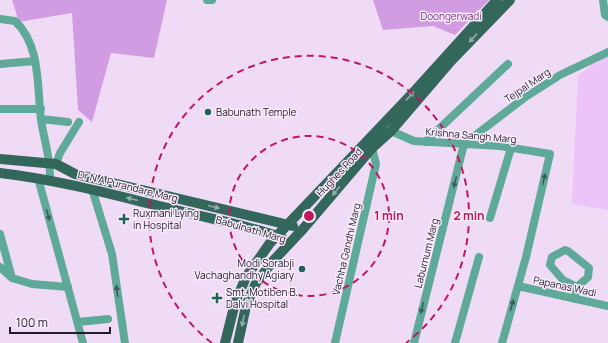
<svg xmlns="http://www.w3.org/2000/svg" width="608" height="343" viewBox="0 0 608 343" font-family="Manrope,sans-serif">
<rect width="100%" height="100%" fill="#f0dbf6"/>
<path fill="#edc4f9" d="M608,57V210L572,204L578,75L601,59Z"/>
<path fill="#d29ce2" d="M12,0H167L154,58L111,53L92,122L78,110L72,13L19,22Z
M373,0H489L455,35L433,26L383,30Z"/>
<g fill="none" stroke-linecap="round" stroke-linejoin="round">
<path stroke="#5fa999" stroke-width="8" d="M207,0H212
M603,0L605,15L608,17
M0,19L15,21C41,45 37,87 41,120C44,140 51,159 50,180
M0,64L35,61
M0,109H41
M41,119L68,122
M391,131L414,141L500,146L550,154L526,257L502,343
M425,142L508,64
M56,164L60,153L79,122
M38,178L83,343
M92,189L112,254L125,343
M490,218L511,148
M0,234L12,278L32,284L68,287
M0,267L12,278
M518,286L608,306
M575,299L577,287L588,277L589,268L568,251L565,250L552,257L550,265L563,280L577,287
M78,322L108,319
M335,343L376,164L372,148
M414,343L464,144L524,98L560,75L608,52
M455,343L479,257"/>
<path stroke="#33675c" stroke-width="10" d="M0,159L56,164L75,174L293,226
M0,173C60,180 117,196 176,210C211,219 248,225 282,238
M225,343L235,303L246,277L270,243L410,96L497,0
M238,343L246,306L256,283L273,261L303,229L372,148L391,131L451,61L510,0"/>
</g>
<defs><path id="oneway-solid" d="M-6-.8H1V-3.2L6.5 0L1 3.2V.8H-6Z"/></defs>
<g fill="#96a9ac">
<use href="#oneway-solid" transform="translate(473 38) rotate(133)"/>
<use href="#oneway-solid" transform="translate(410 96) rotate(-47)"/>
<use href="#oneway-solid" transform="translate(336 191) rotate(130)"/>
<use href="#oneway-solid" transform="translate(132 199) rotate(-166)"/>
<use href="#oneway-solid" transform="translate(214 207) rotate(14)"/>
<use href="#oneway-solid" transform="translate(243 321) rotate(102)"/>
</g>
<g fill="#3e5b59">
<use href="#oneway-solid" transform="translate(544 179) rotate(-77)"/>
<use href="#oneway-solid" transform="translate(455 182) rotate(104)"/>
<use href="#oneway-solid" transform="translate(48 215) rotate(74)"/>
<use href="#oneway-solid" transform="translate(117 291) rotate(-97)"/>
<use href="#oneway-solid" transform="translate(512 305) rotate(-74)"/>
<use href="#oneway-solid" transform="translate(422 308) rotate(104)"/>
</g>
<g fill="none" stroke="#c2185b" stroke-width="2" stroke-dasharray="7 5">
<circle cx="309" cy="216" r="80"/>
<path d="M212 343A160 160 0 1 1 406 343"/>
</g>
<g fill="#1f6457" stroke="#f8ebfc" stroke-width="1.5">
<circle cx="208" cy="112" r="4"/>
<path d="M122 213h4v4h4v4h-4v4h-4v-4h-4v-4h4z"/>
<circle cx="302" cy="269" r="4"/>
<path d="M215 292h4v4h4v4h-4v4h-4v-4h-4v-4h4z"/>
</g>
<g text-anchor="middle" dominant-baseline="central" stroke-width="3" stroke-linejoin="round" paint-order="stroke">
<g font-size="10" fill="#753387" stroke="#f8ebfc">
<text x="451" y="16">Doongerwadi</text>
</g>
<g font-size="10" fill="#231b25" stroke="#f8ebfc">
<text transform="translate(527 85) rotate(-34)">Tejpal Marg</text>
<text transform="translate(471 135) rotate(5)">Krishna Sangh Marg</text>
<text transform="translate(339 172) rotate(-47)">Hughes Road</text>
<text transform="translate(128 186) rotate(14)">Dr N A Purandare Marg</text>
<text transform="translate(251 229) rotate(16)">Babulnath Marg</text>
<text transform="translate(346 249) rotate(-77)">Vachha Gandhi Marg</text>
<text transform="translate(426 253) rotate(-76)">Laburnum Marg</text>
<text transform="translate(565 286) rotate(12)">Papanas Wadi</text>
</g>
<g font-size="10" fill="#231b25" stroke="#f8ebfc" text-anchor="start">
<text x="216" y="112">Babunath Temple</text>
<text x="133" y="213">Ruxmani Lying<tspan x="133" dy="12">in Hospital</tspan></text>
<text x="294" y="263" text-anchor="end">Modi Sorabji<tspan x="294" dy="12">Vachaghandhy Agiary</tspan></text>
<text x="226" y="292">Smt. Motiben B.<tspan x="226" dy="12">Dalvi Hospital</tspan></text>
</g>
</g>
<circle cx="309" cy="216" r="6" fill="#c2185b" stroke="#f8ebfc" stroke-width="2"/>
<g font-size="12" text-anchor="middle" font-weight="bold" fill="#c2185b" stroke="#f8ebfc" stroke-width="3" stroke-linejoin="round" paint-order="stroke">
<text x="389" y="220">1 min</text>
<text x="469" y="220">2 min</text>
</g>
<path d="M10 327v6h100v-6" fill="none" stroke="#231b25" stroke-width="2"/>
<text x="16" y="327" font-size="12" fill="#231b25" stroke="#f8ebfc" stroke-width="3" paint-order="stroke">100 m</text>
</svg>
